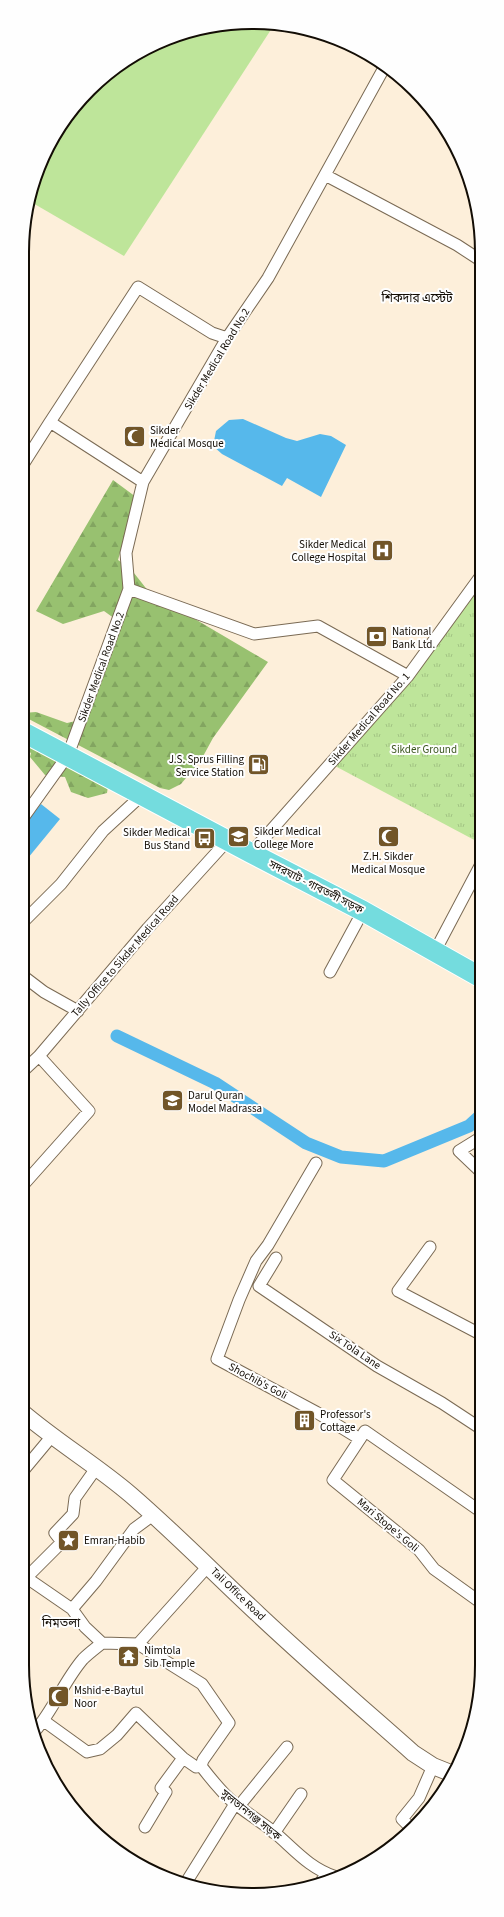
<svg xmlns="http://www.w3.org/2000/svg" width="504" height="1917" viewBox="0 0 504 1917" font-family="'Source Sans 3','Noto Sans Bengali',sans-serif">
<defs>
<pattern id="forest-firs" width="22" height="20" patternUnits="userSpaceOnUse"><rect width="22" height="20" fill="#98c170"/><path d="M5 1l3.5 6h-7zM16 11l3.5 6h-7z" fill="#82a560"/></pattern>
<pattern id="park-tufts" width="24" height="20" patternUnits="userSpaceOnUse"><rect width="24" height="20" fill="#bee59a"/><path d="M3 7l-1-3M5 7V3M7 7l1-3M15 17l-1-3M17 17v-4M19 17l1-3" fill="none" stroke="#a2c383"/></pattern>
</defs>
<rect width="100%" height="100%" fill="#fdefda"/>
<path fill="#bee59a" d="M274,25L124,256L31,202L53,137L112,69L193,30Z"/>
<path fill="url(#forest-firs)" d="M113,480L136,497L118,560L130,568L149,592L268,662L213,738L201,760L181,784L169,790L160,788L23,716V713L36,712L67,723L80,720L122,624L104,611L63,624L36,611Z
M23,734L109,780L107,793L88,798L71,792L65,777L45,775L30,757L31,753L23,748Z"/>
<path fill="url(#park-tufts)" d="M480,580V843L335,766Z"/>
<path fill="#56b8eb" d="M243,419L286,438L297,441L320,434L331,436L346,445L321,497L287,478L282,486L222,454L213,446L216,431L229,420Z
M41,804L60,819L28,858L23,854V826Z"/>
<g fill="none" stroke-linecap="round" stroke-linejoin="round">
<path stroke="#56b8eb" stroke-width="13" d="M117,1036L215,1083L306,1143L341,1157L384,1161L469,1126L480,1116"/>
<defs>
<path id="street" d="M325,175L457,245L480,260
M24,463L50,422
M143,482L50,422L138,287L212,333L227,338
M129,589L254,634L318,626L408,676
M23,818L68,755L129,589L126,553L143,482L227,338L268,278L384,68
M251,853L408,676L480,577
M23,922L61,884L103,831L142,795
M433,955L480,866
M330,972L363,911
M23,976L44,992L78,1011
M23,1071L39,1056L148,928L227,841
M316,1163L268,1245L256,1261L239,1300L217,1359L316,1412L360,1439L365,1431L480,1511
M480,1171L459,1151L480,1138
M24,1184L89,1111L39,1056
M430,1247L398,1291L480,1334
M276,1258L259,1286L377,1366L442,1403L480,1428
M360,1439L333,1480L419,1550L434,1569L480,1602
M22,1472L52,1436
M22,1573L27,1578L72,1609L85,1627L102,1643
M22,1582L62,1542L55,1533L73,1514L75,1498L97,1467
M72,1609L96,1581L134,1529L153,1515
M138,1644L202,1684L229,1723L203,1760L201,1766
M44,1721L87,1752L100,1749L117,1735L136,1713L183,1758L196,1767L201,1766C211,1779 221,1792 234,1803C247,1813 261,1822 274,1832C295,1850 309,1868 336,1877
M35,1731C54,1709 64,1681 83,1659C89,1653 96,1648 102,1643L138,1644L209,1565
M239,1806L287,1747
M145,1827L166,1792L161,1788L183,1758
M410,1827L402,1819L419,1798L433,1766
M274,1833L301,1794
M187,1881L235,1804
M321,1883L325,1874"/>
<path id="secondary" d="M22,1412C57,1442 96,1465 131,1495C175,1533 216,1575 259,1615C309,1662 361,1707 413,1753L433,1766L453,1774"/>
<path id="highway" d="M23,732L251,853L363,911L480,977"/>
</defs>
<use href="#street" stroke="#7a6a54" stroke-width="13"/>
<use href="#secondary" stroke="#7a6a54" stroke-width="18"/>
<use href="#highway" stroke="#fff" stroke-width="22"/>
<use href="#street" stroke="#fff" stroke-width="11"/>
<use href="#secondary" stroke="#fff" stroke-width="16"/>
<use href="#highway" stroke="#74dcde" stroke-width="20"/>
</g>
<defs>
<symbol id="mosque-square" viewBox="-11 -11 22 22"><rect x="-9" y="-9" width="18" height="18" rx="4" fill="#715528" stroke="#fefefe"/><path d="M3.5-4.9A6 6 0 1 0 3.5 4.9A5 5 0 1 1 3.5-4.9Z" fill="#fff"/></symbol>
<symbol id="hospital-square" viewBox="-11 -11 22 22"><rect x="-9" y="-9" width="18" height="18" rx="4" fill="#715528" stroke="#fefefe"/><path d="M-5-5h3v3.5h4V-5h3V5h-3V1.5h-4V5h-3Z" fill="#fff"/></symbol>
<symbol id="bank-square" viewBox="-11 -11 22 22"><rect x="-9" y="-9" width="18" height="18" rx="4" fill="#715528" stroke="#fefefe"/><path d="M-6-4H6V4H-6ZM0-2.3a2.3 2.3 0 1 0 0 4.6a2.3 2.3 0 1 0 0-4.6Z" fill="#fff"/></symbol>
<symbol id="fuel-square" viewBox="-11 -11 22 22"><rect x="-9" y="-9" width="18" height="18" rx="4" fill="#715528" stroke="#fefefe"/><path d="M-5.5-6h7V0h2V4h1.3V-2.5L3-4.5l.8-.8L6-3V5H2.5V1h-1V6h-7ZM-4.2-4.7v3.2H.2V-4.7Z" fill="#fff"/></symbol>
<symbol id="university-square" viewBox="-11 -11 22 22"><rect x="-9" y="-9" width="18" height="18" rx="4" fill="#715528" stroke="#fefefe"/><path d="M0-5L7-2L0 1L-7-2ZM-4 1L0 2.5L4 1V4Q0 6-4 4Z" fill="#fff"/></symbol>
<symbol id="bus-square" viewBox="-11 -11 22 22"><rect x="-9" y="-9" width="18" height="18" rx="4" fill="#715528" stroke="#fefefe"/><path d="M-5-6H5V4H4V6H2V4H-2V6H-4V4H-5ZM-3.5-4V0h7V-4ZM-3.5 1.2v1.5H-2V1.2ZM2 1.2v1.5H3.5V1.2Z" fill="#fff"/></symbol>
<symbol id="school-square" viewBox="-11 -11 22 22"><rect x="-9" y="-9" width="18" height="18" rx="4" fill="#715528" stroke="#fefefe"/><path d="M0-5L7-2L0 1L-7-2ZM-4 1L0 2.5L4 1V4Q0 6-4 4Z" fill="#fff"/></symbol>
<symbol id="building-square" viewBox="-11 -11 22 22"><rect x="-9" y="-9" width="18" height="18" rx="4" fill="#715528" stroke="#fefefe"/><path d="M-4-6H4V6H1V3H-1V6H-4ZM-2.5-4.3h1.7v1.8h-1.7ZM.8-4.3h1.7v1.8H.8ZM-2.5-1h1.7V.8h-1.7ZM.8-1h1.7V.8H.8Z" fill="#fff"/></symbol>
<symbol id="sight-square" viewBox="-11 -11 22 22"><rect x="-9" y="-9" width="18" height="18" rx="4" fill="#715528" stroke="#fefefe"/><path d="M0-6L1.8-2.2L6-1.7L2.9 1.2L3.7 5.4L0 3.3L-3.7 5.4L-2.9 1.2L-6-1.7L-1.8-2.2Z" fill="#fff"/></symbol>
<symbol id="temple-square" viewBox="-11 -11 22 22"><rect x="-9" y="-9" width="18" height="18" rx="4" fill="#715528" stroke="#fefefe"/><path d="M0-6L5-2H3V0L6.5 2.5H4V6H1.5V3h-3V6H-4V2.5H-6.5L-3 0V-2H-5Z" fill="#fff"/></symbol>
</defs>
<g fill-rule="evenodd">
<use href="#mosque-square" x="122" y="424" width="25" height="25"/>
<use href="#hospital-square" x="370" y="538" width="25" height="25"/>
<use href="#bank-square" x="364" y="624" width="25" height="25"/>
<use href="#fuel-square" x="246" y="752" width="25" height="25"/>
<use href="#mosque-square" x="376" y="824" width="25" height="25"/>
<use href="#university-square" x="226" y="824" width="25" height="25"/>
<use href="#bus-square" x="192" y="826" width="25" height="25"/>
<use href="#school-square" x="160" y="1088" width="25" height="25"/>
<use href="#building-square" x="292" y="1408" width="25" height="25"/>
<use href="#sight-square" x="56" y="1528" width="25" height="25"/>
<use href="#temple-square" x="116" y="1644" width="25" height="25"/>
<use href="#mosque-square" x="46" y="1684" width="25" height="25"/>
</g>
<g text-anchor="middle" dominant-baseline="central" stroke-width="4" stroke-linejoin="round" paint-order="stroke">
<g font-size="11" fill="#130d05" stroke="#fefefe">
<text transform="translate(217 359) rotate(-59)">Sikder Medical Road No.2</text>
<text transform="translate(101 667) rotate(-70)">Sikder Medical Road No.2</text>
<text transform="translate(369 719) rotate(-49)">Sikder Medical Road No. 1</text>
<text transform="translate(316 887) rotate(27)">সদরঘাট - গাবতলী সড়ক</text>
<text transform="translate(125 956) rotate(-49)">Tally Office to Sikder Medical Road</text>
<text transform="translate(355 1350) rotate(34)">Six Tola Lane</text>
<text transform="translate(258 1381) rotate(28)">Shochib's Goli</text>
<text transform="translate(388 1525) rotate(40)">Mari Stope's Goli</text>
<text transform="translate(238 1594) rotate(44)">Tali Office Road</text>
<text transform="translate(251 1815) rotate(39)">সুলতানগঞ্জ সড়ক</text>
</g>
<g font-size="11" fill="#130d05" stroke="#fefefe" text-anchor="start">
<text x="150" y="430">Sikder<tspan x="150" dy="13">Medical Mosque</tspan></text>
<text x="366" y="544" text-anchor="end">Sikder Medical<tspan x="366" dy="13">College Hospital</tspan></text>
<text x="392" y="631">National<tspan x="392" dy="13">Bank Ltd.</tspan></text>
<text x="244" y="759" text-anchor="end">J.S. Sprus Filling<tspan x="244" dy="13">Service Station</tspan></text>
<text x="254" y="831">Sikder Medical<tspan x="254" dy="13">College More</tspan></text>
<text x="190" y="832" text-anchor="end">Sikder Medical<tspan x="190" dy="13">Bus Stand</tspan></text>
<text x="388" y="856" text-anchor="middle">Z.H. Sikder<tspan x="388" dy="13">Medical Mosque</tspan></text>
<text x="188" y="1095">Darul Quran<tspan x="188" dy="13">Model Madrassa</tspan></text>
<text x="320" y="1414">Professor's<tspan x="320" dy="13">Cottage</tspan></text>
<text x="84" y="1540">Emran-Habib</text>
<text x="144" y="1650">Nimtola<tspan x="144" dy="13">Sib Temple</tspan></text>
<text x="74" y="1690">Mshid-e-Baytul<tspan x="74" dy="13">Noor</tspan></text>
</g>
<g font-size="11" fill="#3b561e" stroke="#fefefe">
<text x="424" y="749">Sikder Ground</text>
</g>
<g font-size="12" fill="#130d05" stroke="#fefefe">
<text x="417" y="298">শিকদার এস্টেট</text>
<text x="61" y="1623">নিমতলা</text>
</g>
</g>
<path d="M0 0H504V1917H0ZM252 29H252A223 223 0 0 1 475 252V1665A223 223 0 0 1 252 1888H252A223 223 0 0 1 29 1665V252A223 223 0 0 1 252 29Z" fill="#fefefe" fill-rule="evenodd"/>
<path fill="none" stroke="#130d05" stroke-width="2" d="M252 29H252A223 223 0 0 1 475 252V1665A223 223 0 0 1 252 1888H252A223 223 0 0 1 29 1665V252A223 223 0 0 1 252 29Z"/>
</svg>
